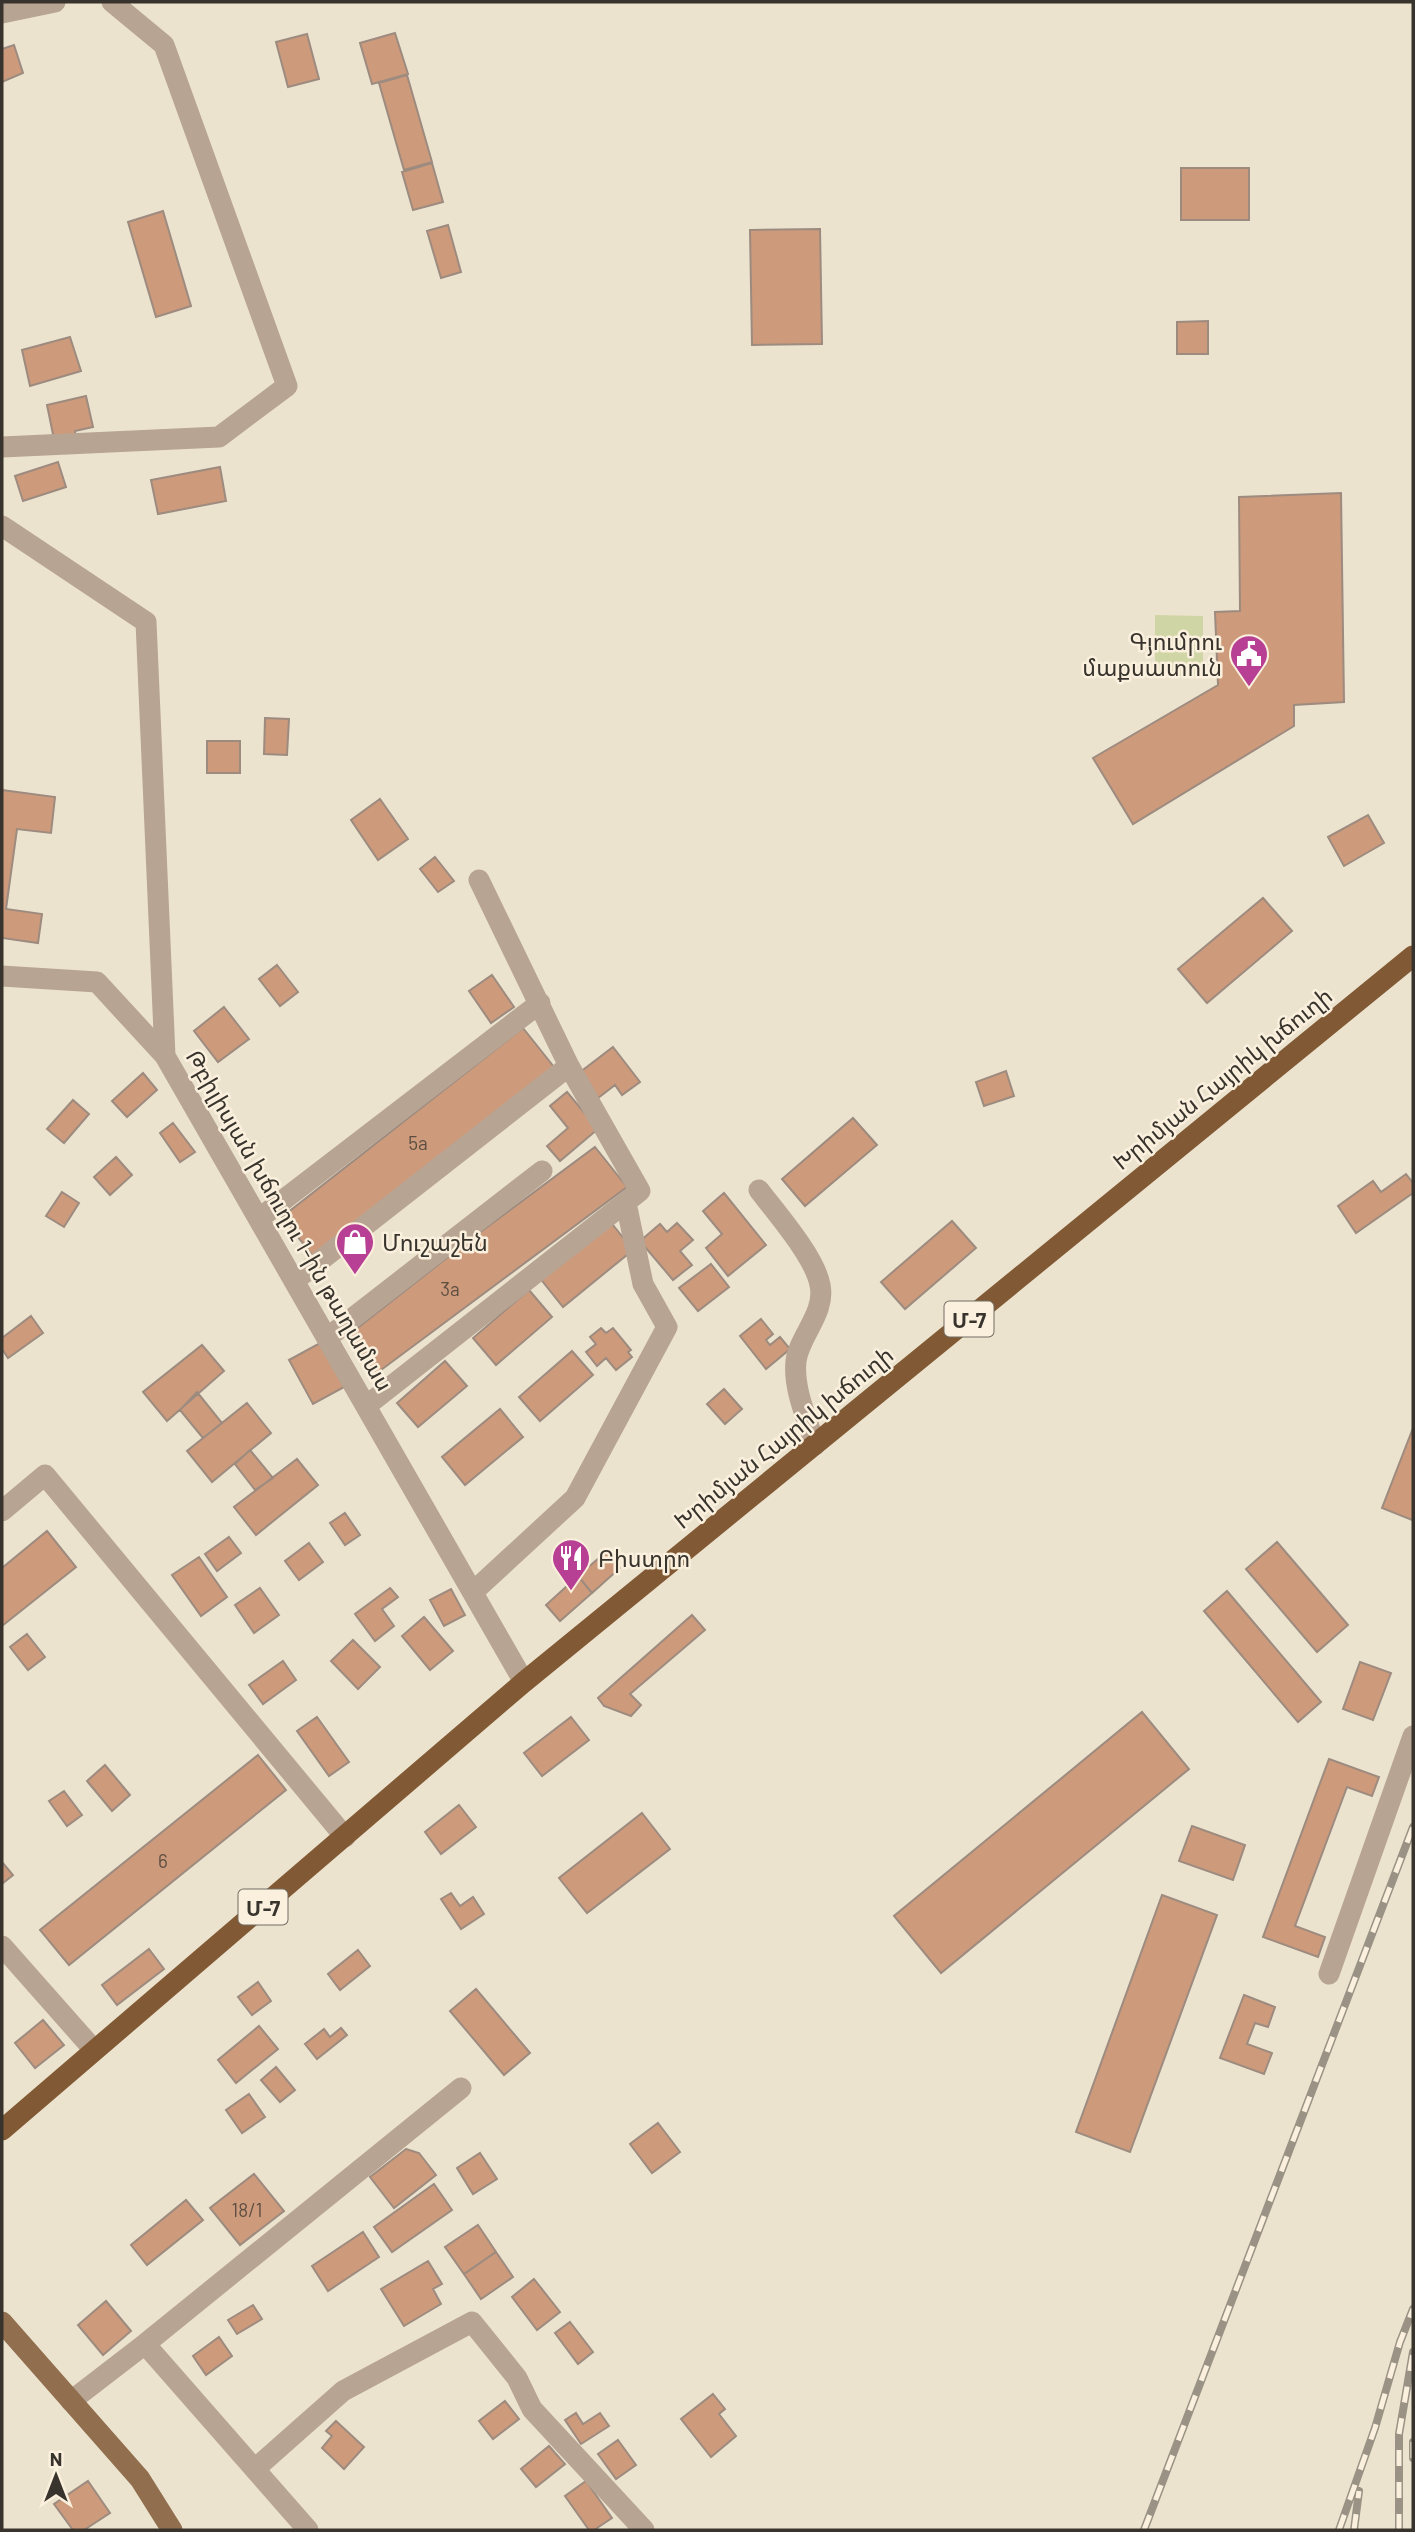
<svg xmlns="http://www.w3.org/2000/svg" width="1415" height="2532" viewBox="0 0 1415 2532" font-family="Barlow,'Noto Sans Armenian',sans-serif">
<rect width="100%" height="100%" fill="#ece3cf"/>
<path fill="#d0d5a5" d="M1155,615L1203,616V676H1155Z"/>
<path fill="#cd9b7c" stroke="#9d8b7f" stroke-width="2" d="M395,33L408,74L372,84L360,43Z
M307,34L319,79L288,87L276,42Z
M14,45L23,73L2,82V49Z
M407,75L432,162L404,170L379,83Z
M432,163L443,202L413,210L402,172Z
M1181,168H1249V220H1181Z
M163,211L191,306L156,317L128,222Z
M448,225L461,272L441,278L427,231Z
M820,229L822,344L752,345L750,230Z
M1208,321V354H1177V322Z
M70,337L81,371L30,386L22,350Z
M86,396L93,427L75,431L76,439L55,444L47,405Z
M58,462L66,487L23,501L15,476Z
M220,467L226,501L158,514L151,480Z
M1341,493L1344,702L1294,705V726L1133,824L1093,758L1218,685L1215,612L1240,611L1239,497Z
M265,718L289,719L287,755L264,754Z
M207,741H240V773H207Z
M2,790L55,797L51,833L17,829L6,909L42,914L38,943L2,938Z
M380,799L408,839L378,860L351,820Z
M1368,815L1384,843L1344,866L1328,837Z
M435,857L454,881L438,892L420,869Z
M1263,898L1292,931L1207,1003L1178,969Z
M277,965L298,992L280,1006L259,979Z
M492,975L514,1007L491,1023L469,991Z
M224,1007L249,1039L218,1062L194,1031Z
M523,1028L554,1067L313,1256L282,1217Z
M613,1047L640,1082L622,1095L615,1085L598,1098L579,1073Z
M1006,1071L1014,1096L984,1106L976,1082Z
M143,1073L157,1090L127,1117L112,1101Z
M567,1092L598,1129L560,1161L547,1146L568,1128L550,1106Z
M73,1100L89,1114L64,1143L47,1129Z
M853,1118L877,1145L805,1206L782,1179Z
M173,1123L195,1152L180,1162L160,1133Z
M595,1147L627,1187L377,1373L346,1337L471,1239Z
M116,1157L132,1175L110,1195L94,1177Z
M1406,1174L1413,1183V1193L1356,1233L1338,1206L1373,1181L1381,1192Z
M62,1192L79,1203L64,1227L46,1216Z
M724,1193L766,1245L728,1276L706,1248L722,1234L703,1211Z
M609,1220L633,1250L563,1307L539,1277Z
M952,1221L976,1248L905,1309L881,1282Z
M677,1223L693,1240L680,1251L692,1265L673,1280L640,1241L660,1224L667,1232Z
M711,1264L729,1287L698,1311L679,1288Z
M529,1290L552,1317L496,1365L473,1338Z
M31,1316L43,1333L8,1358L2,1349V1338Z
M761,1319L773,1334L766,1340L770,1345L780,1337L790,1349L766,1369L740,1336Z
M601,1328L606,1333L613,1328L631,1350L628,1352L632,1357L616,1370L606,1358L597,1366L586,1352L596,1344L590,1337Z
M320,1343L344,1387L313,1404L289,1360Z
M202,1345L224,1371L167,1421L143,1392Z
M572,1351L593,1375L540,1421L519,1397Z
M445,1361L467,1386L418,1427L397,1403Z
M724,1389L742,1409L725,1424L707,1404Z
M197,1392L222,1423L203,1438L180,1410Z
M247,1403L271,1433L212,1482L187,1451Z
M500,1409L523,1437L465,1485L442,1457Z
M1413,1428V1517L1412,1520L1382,1508Z
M250,1450L273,1478L255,1490L235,1464Z
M297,1459L318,1485L256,1535L234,1507Z
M345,1513L360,1535L345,1545L330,1523Z
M47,1531L76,1567L2,1626V1568Z
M229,1537L241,1553L217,1571L205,1554Z
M1277,1542L1348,1625L1317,1652L1246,1569Z
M309,1543L323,1562L299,1580L285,1561Z
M606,1552L620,1568L592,1593L578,1576Z
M199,1557L227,1597L201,1616L172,1575Z
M578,1576L592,1593L560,1621L546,1605Z
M260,1588L279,1615L254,1633L235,1605Z
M390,1588L398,1597L382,1609L394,1626L375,1641L355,1614Z
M451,1589L465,1615L444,1626L430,1600Z
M1227,1591L1321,1702L1298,1722L1204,1611Z
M692,1615L705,1630L630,1694L641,1705L631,1716L604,1706L598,1698Z
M424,1617L453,1651L430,1670L402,1636Z
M27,1634L45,1657L28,1670L10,1647Z
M353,1640L380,1667L358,1689L331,1661Z
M283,1661L296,1680L263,1704L249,1685Z
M1360,1662L1391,1673L1373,1720L1343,1709Z
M1142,1712L1189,1769L941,1973L894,1916Z
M317,1717L349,1762L329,1776L297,1731Z
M571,1717L589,1740L542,1776L524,1753Z
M258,1755L286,1790L69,1965L40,1930Z
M1329,1759L1379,1777L1372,1796L1347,1787L1295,1926L1325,1937L1318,1957L1263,1937Z
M105,1765L130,1795L112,1811L87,1781Z
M64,1791L82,1815L67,1826L49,1801Z
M459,1805L476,1827L441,1854L425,1832Z
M642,1813L670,1849L587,1913L559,1878Z
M1192,1826L1245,1845L1233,1880L1179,1861Z
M2,1862L13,1875L2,1884Z
M451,1893L460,1906L473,1897L484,1914L461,1929L441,1899Z
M1162,1895L1217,1915L1130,2152L1076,2132Z
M149,1949L164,1969L117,2005L102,1985Z
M358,1950L370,1966L340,1990L328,1974Z
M258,1982L271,2001L252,2015L238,1997Z
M476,1989L530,2053L504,2075L450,2011Z
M1244,1995L1275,2007L1268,2027L1255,2023L1247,2044L1272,2053L1264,2074L1220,2058Z
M43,2020L64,2045L35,2068L15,2043Z
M259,2026L278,2049L236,2083L218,2060Z
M341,2028L347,2035L317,2059L305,2044L324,2029L330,2037Z
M276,2067L295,2090L280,2102L261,2080Z
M249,2094L265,2117L242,2133L226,2110Z
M658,2123L680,2152L652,2173L630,2144Z
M406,2149L419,2153L436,2175L394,2208L370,2177Z
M480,2153L497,2179L473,2194L457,2168Z
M254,2174L284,2211L240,2245L210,2208Z
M434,2184L452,2210L392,2252L374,2227Z
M186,2200L203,2220L147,2265L131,2245Z
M478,2225L496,2252L464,2274L445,2247Z
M363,2232L379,2257L328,2291L312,2266Z
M496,2252L513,2277L481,2299L464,2274Z
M428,2261L442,2284L433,2289L441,2304L404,2326L381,2289Z
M534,2279L560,2312L537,2330L512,2297Z
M106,2301L131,2331L103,2355L78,2325Z
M253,2305L262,2319L237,2334L228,2320Z
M570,2322L593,2352L578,2364L555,2333Z
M219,2337L232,2356L206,2375L193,2356Z
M713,2394L725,2409L719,2414L736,2436L711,2457L681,2419Z
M505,2401L519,2419L493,2439L479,2421Z
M576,2413L583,2424L600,2413L609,2426L581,2444L565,2420Z
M336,2421L364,2447L344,2469L322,2448L332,2436L326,2431Z
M618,2440L636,2465L616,2479L598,2454Z
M549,2446L565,2464L536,2487L521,2469Z
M88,2481L110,2513L84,2530H73L54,2504Z
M586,2481L612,2518L594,2530H589L565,2496Z"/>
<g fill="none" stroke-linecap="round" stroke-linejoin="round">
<path stroke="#b7a493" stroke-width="21" d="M2,13L55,2
M2,447L219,437L287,386L164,45L112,2
M2,526L146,622L165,1056L524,1682
M2,976L97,982L165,1056
M759,1190C777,1214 815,1257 820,1285C826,1313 799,1336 796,1361C793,1389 807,1418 815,1445
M260,1218L540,1003
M294,1281L569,1066
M327,1338L542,1171
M366,1406L640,1191L569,1066L479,880
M2,1511L45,1475L345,1837
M473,1592L575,1498L667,1327L643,1284L626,1203
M2,1946L94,2050
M1329,1974L1413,1736
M145,2344L308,2530
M71,2401L145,2344L461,2088
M255,2469L343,2391L472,2322L517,2378L532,2409L644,2530"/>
<path stroke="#906e4e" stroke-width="21" d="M2,2322L140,2479L172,2530"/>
<path stroke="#815a35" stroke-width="21" d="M2,2130L524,1682L1413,956"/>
<defs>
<path id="rail" d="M1413,2442V2458
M1144,2530L1413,1827
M1339,2530L1375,2428L1400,2342L1413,2309
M1354,2530L1359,2491
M1399,2530V2434L1413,2352"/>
</defs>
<use href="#rail" stroke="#9a9385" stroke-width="8"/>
<use href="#rail" stroke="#faf0dd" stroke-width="5" stroke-dasharray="16" stroke-linecap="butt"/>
</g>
<defs>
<symbol id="civic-pin" viewBox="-11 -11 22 30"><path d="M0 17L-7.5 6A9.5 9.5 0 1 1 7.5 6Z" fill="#b74095" stroke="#faf0dd"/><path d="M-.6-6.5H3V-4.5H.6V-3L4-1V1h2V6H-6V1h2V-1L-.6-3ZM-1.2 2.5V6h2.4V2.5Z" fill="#fff"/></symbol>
<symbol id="shop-pin" viewBox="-11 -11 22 30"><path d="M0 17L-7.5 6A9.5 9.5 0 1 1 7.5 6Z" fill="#b74095" stroke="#faf0dd"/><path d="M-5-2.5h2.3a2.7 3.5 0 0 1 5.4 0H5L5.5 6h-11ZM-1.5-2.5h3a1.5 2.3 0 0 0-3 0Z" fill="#fff"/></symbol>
<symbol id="restaurant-pin" viewBox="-11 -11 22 30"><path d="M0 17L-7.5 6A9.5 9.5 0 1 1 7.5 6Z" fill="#b74095" stroke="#faf0dd"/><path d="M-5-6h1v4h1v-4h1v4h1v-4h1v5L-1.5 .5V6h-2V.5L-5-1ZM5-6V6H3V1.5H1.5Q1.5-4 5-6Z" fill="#fff"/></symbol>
</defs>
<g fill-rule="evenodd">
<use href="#civic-pin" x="1227" y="632" width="44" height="60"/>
<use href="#shop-pin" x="333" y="1220" width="44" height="60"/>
<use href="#restaurant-pin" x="549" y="1536" width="44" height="60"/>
</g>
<g text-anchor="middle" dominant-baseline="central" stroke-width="5" stroke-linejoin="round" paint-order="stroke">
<g font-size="19" fill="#5d4e41">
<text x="418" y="1142">5a</text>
<text x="450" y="1288">3a</text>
<text x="163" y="1860">6</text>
<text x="247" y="2209">18/1</text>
</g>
<g fill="#faf0dd" stroke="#726c62" stroke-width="2">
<rect x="944.5" y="1301.5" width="49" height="35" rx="5"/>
<rect x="238.5" y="1889.5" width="49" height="35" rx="5"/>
</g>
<g font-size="21" font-weight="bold" fill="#38342d">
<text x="969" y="1319">Մ-7</text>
<text x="263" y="1907">Մ-7</text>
</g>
<g font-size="23" fill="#38342d" stroke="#faf0dd" text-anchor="start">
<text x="1222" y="641" text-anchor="end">Գյումրու<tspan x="1222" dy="26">մաքսատուն</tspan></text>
<text x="382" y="1242">Մուշաշեն</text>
<text x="598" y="1558">Բիստրո</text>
</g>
<g font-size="23" fill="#38342d" stroke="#faf0dd">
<text transform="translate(1222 1078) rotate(-39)">Խրիմյան Հայրիկ խճուղի</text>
<text transform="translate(290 1220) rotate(60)">Թբիլիսյան խճուղու 1-ին թաղամաս</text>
<text transform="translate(783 1437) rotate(-39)">Խրիմյան Հայրիկ խճուղի</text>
</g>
</g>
<rect width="1415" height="2532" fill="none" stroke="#38342d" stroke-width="7"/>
<g transform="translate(56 2476)" stroke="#faf0dd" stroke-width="5" paint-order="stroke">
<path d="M0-5L12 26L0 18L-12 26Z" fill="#38342d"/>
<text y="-10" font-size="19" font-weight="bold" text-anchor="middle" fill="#38342d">N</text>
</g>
</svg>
